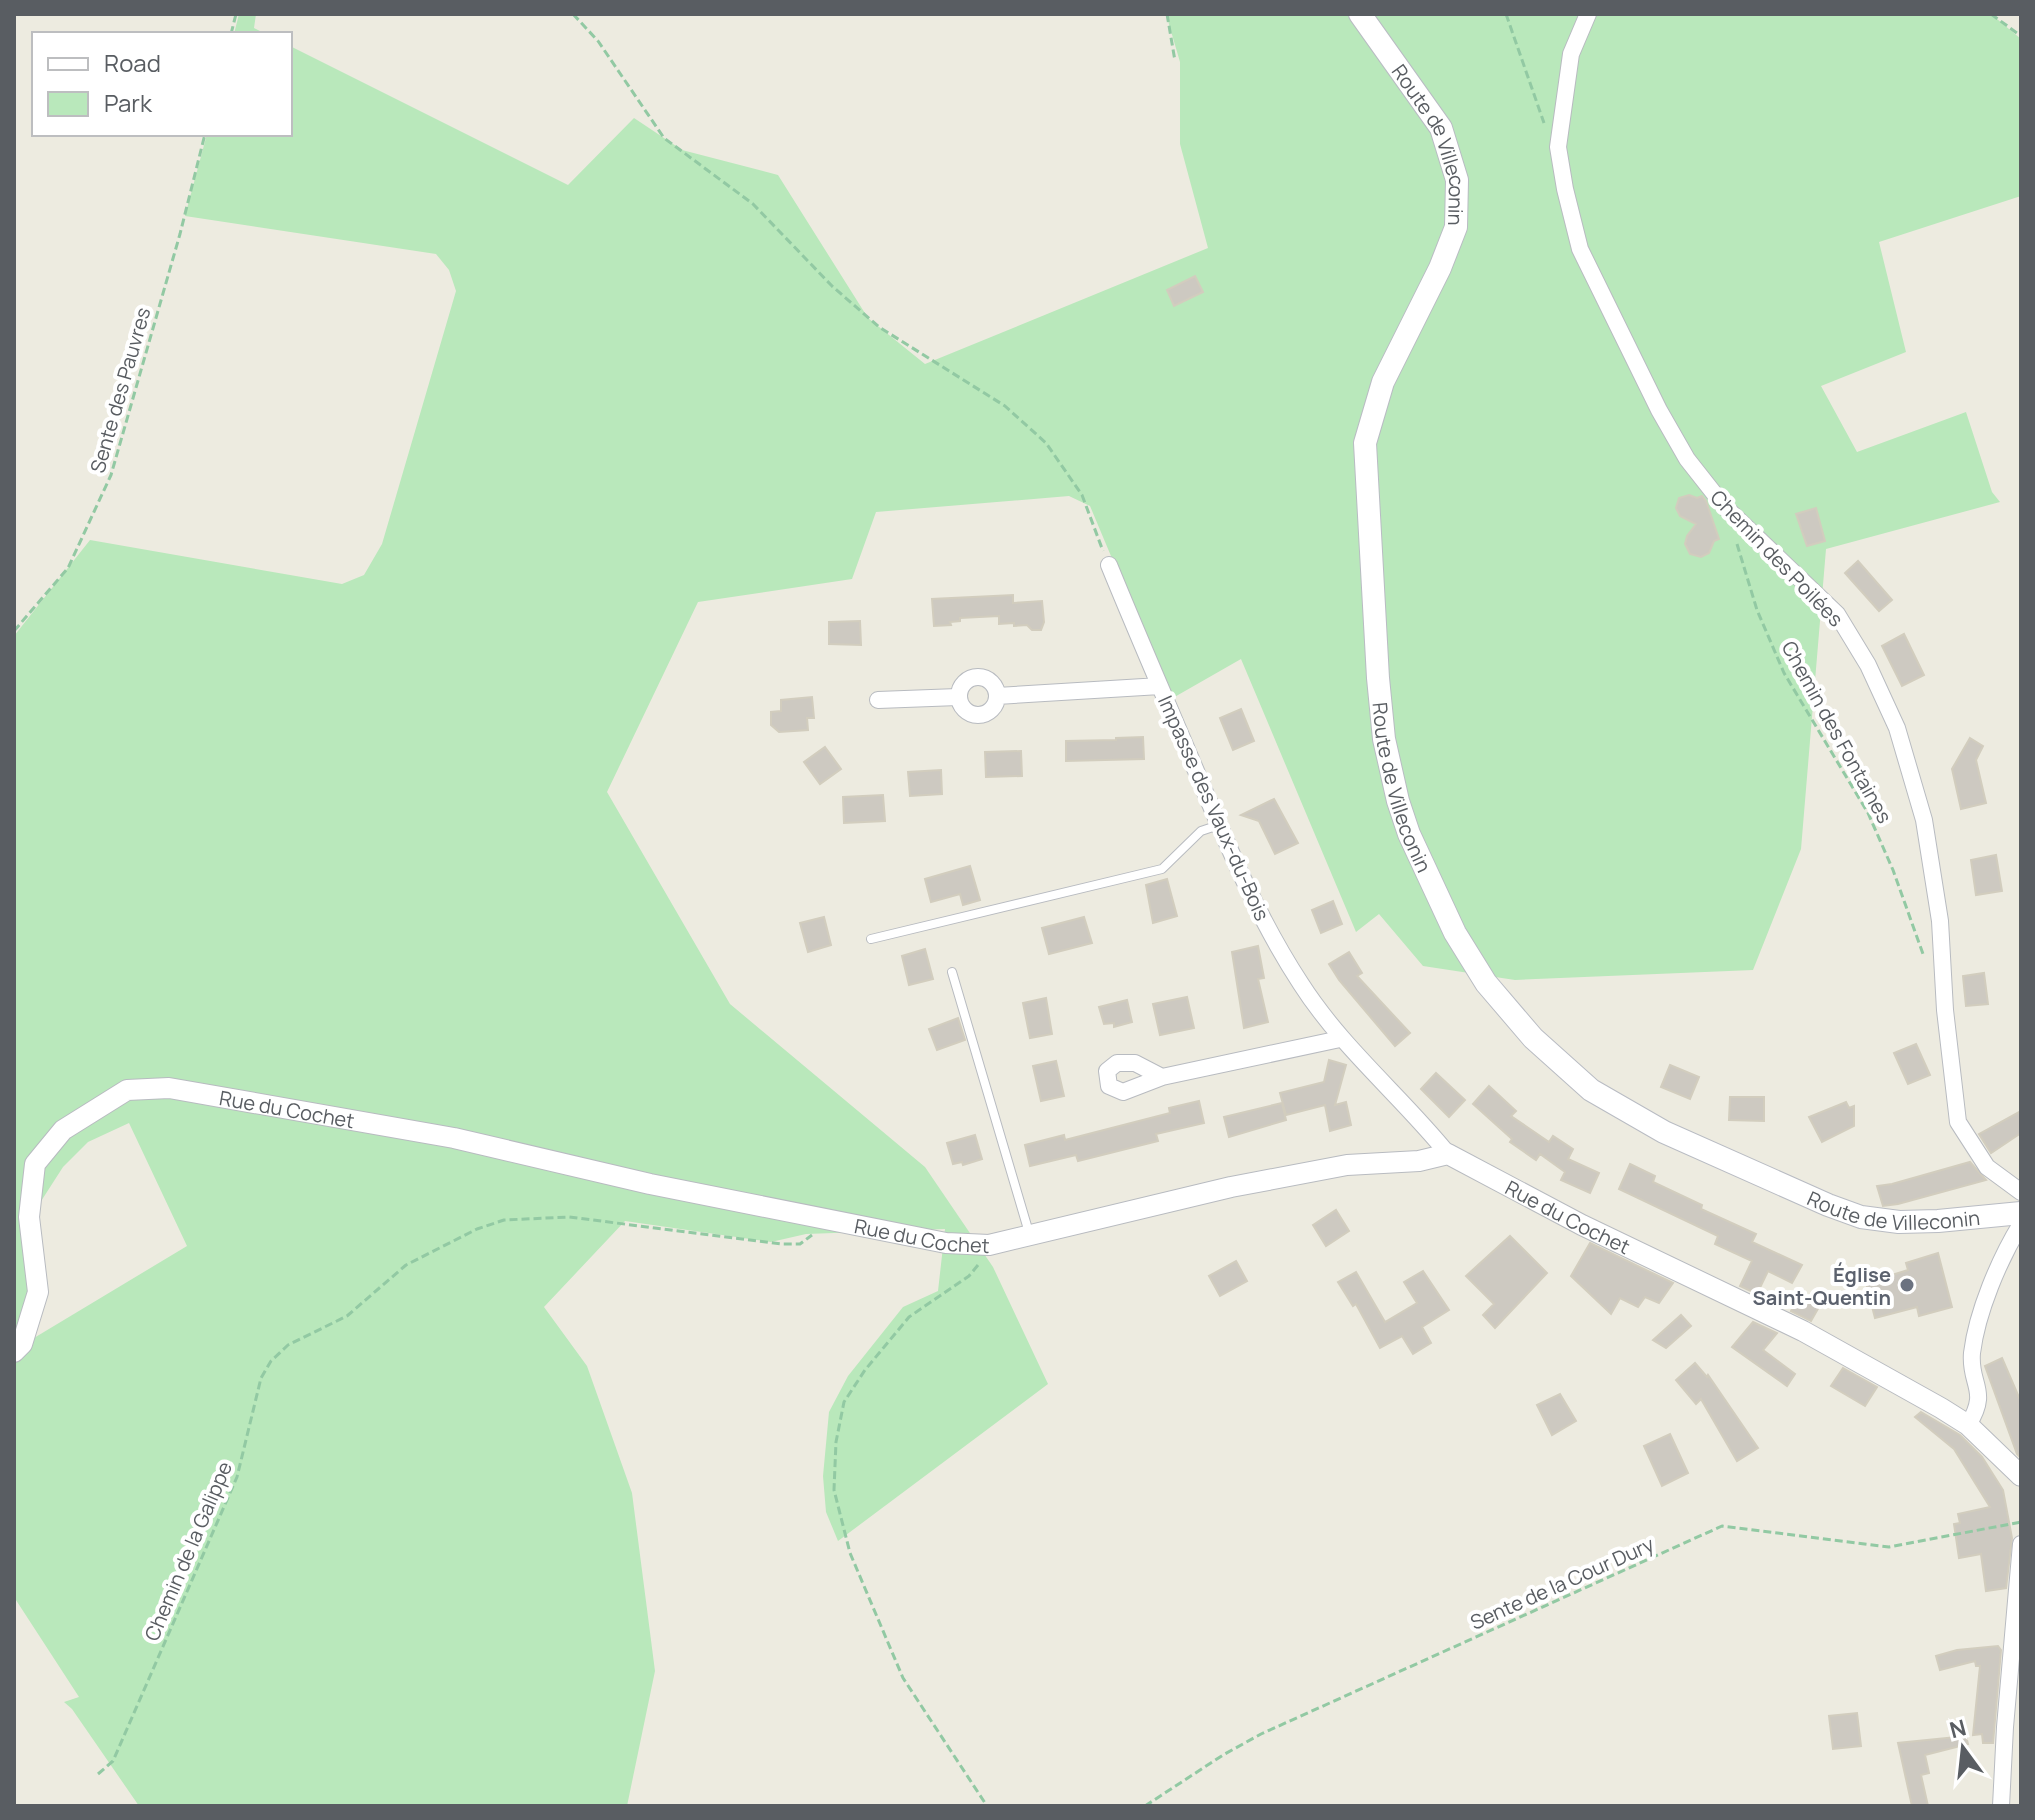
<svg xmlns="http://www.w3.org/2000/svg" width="2035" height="1820" viewBox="0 0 2035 1820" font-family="Manrope,sans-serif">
<rect width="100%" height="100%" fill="#edebe0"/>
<path fill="#b9e8bb" d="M239,14H256L254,28L266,34H234Z
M1166,14H1991L2021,39V196L1879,242L1906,352L1821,386L1857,452L1966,412L1992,492L2000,502L1826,549L1801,849L1753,970L1515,980L1423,966L1379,914L1356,932L1241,659L1171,699L1090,506L1069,496L876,512L852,579L698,602L607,792L730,1004L925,1167L993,1267L1048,1384L838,1541L826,1512L823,1476L829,1412L848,1376L903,1307L938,1291L945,1229L806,1234L771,1242L625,1221L544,1307L587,1366L632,1493L655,1671L627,1806H139L72,1709L64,1702L79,1697L14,1597V1350L187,1246L129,1123L88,1142L63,1167L36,1209L41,1256L14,1343V636L90,540L342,584L364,575L382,544L456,291L449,270L436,254L185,216L207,134H290V46L568,185L634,118L682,150L778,175L868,318L925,364L1208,248L1180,144V62Z"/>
<path fill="#cdc9c1" stroke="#d2cdbe" stroke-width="2" d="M1195,276L1203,292L1174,306L1167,290Z
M1689,495L1697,498L1702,496L1706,501L1719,539L1714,541L1709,553L1701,557L1690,554L1685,544L1687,536L1696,524L1680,516L1676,508L1679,498Z
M1816,508L1825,541L1807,546L1796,514Z
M1858,561L1892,600L1879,611L1845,573Z
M1013,595V603L1042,601L1044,622L1041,630H1032L1027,625L1014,626V623L999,624V616L960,618V621L950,622L951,625L934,626L932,599Z
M860,621L861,645L829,644V622Z
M1904,634L1924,675L1902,686L1882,646Z
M812,697L814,718H807L808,730L779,732L771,725V712L781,711V700Z
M1241,709L1254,741L1233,750L1220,718Z
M1143,737L1144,759L1066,761V741L1116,740V738Z
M1970,738L1983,746L1976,760L1986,803L1961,809L1952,769Z
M825,747L841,769L820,784L804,762Z
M1021,751L1022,776L986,777L985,752Z
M941,770L942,794L910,796L908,772Z
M883,795L885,821L844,823L843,797Z
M1274,799L1298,843L1275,854L1259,821L1241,815Z
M1996,855L2002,891L1976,895L1971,860Z
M970,866L980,900L963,905L960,894L931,902L925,879Z
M1167,879L1177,916L1153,923L1146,885Z
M1333,901L1342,924L1321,933L1312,910Z
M824,917L831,945L808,952L800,923Z
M1084,917L1092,943L1049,954L1042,928Z
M1258,946L1264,978L1258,979L1268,1022L1244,1028L1232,952Z
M925,949L933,979L909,985L902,956Z
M1349,952L1362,973L1357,976L1410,1033L1395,1046L1339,980L1329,964Z
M1984,973L1988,1004L1966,1006L1963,976Z
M1187,997L1194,1028L1160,1035L1153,1004Z
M1046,998L1052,1034L1030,1038L1023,1003Z
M1127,1000L1132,1022L1114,1027V1023L1104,1024L1099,1007Z
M958,1018L965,1040L937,1050L929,1029Z
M1916,1044L1930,1075L1908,1084L1894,1053Z
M1329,1060L1346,1065L1335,1105L1346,1102L1351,1125L1330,1131L1325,1105L1286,1115L1280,1093L1324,1082Z
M1056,1061L1064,1096L1041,1101L1033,1066Z
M1670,1065L1699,1077L1690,1099L1661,1087Z
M1436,1073L1465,1100L1449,1117L1421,1089Z
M1489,1086L1516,1111L1511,1116L1549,1142L1553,1136L1573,1149L1568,1159L1599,1173L1590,1193L1561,1180L1565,1172L1540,1154L1536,1160L1510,1142L1512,1139L1473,1104Z
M1730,1097H1764V1121L1729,1120Z
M1199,1101L1204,1123L1156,1134L1158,1141L1078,1161L1076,1155L1030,1166L1025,1145L1064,1135L1065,1140L1170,1113L1169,1108Z
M1846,1102L1849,1108L1854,1106V1126L1822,1142L1809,1117Z
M1282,1103L1286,1120L1229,1137L1224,1117Z
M2021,1111V1133L1991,1153L1979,1134Z
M975,1135L982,1159L963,1165L962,1162L953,1164L947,1143Z
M1970,1162L1986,1180L1898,1204L1883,1206L1877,1186L1892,1184Z
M1630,1164L1655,1176L1653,1182L1702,1205L1701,1209L1756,1234L1752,1242L1802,1265L1792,1283L1768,1271L1757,1294L1740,1286L1752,1261L1715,1244L1718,1236L1619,1189Z
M1336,1210L1349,1231L1326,1246L1313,1225Z
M1510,1236L1547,1273L1495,1328L1483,1315L1494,1304L1466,1276Z
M1590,1243L1673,1283L1659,1303L1645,1297L1638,1307L1620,1298L1611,1314L1571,1276Z
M1938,1253L1952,1307L1919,1316L1917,1307L1875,1318L1866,1283L1908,1270L1906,1263Z
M1236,1261L1247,1281L1220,1296L1209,1276Z
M1423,1271L1449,1310L1422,1327L1431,1343L1413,1354L1402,1336L1380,1348L1356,1304L1353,1306L1338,1282L1356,1272L1385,1322L1417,1303L1404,1282Z
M1798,1296L1819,1307L1811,1321L1791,1311Z
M1681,1315L1691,1326L1666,1348L1653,1340Z
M1753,1322L1777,1333L1763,1350L1795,1374L1787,1386L1732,1347Z
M2002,1358L2021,1402V1458L2017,1454L1985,1366Z
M1695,1363L1707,1377L1708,1375L1758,1448L1737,1461L1701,1399L1696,1404L1676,1380Z
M1843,1368L1877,1387L1865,1406L1831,1386Z
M1560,1394L1576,1421L1552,1435L1537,1405Z
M1921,1412L1960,1435L1982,1457L2003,1490L2012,1538L2006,1588L1986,1591L1981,1554L1959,1558L1954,1524L1960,1523L1958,1514L1990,1507L1954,1449L1915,1417Z
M1670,1434L1688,1473L1662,1486L1644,1446Z
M1998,1646L2001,1650L1993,1743H1983L1982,1734L1973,1735L1980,1666H1976L1975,1661L1940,1670L1936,1656L1957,1650Z
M1857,1713L1861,1746L1833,1749L1829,1716Z
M1966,1736L1968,1744L1925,1755L1929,1773L1921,1775L1928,1806H1912L1898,1743Z"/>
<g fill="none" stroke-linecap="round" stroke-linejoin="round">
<defs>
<path id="service" d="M871,939L1162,869L1201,831L1219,825
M952,972L1030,1236"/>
<path id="minor" d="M1588,14L1571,54L1558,147L1565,189L1580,249L1659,410L1687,459L1724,506L1837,614L1868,665L1897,728L1924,820L1940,921L1945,1010L1958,1122L1987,1167L2021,1192
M1109,565C1138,636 1169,707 1199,778C1229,849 1259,920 1301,984C1342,1048 1401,1096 1448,1154
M959 696a19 19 0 1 1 38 0a19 19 0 1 1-38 0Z
M997,696L1160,686
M878,700L958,697
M1162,1077L1123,1092L1109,1086L1107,1071L1117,1063H1135L1162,1077L1340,1039
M1968,1425C1990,1390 1969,1385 1972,1353C1977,1312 1999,1260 2021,1224
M2001,1806L2005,1727L2021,1544"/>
<g id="tertiary">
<path id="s1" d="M14,1352L22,1344L38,1292L29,1217L35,1164L63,1130L127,1090L169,1088L454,1138L650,1184L946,1243L989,1245L1231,1187L1347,1165L1419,1161L1448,1154L1582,1225L1803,1331L1941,1408L1968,1425L2021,1476"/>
</g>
<g id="secondary">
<path id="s2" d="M1360,14L1441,128L1457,180L1456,227L1440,268L1383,382L1365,443L1378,678L1384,739L1398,801L1409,834L1455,933L1486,983L1533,1038L1591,1090L1664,1132L1828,1205L1861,1217L1899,1222L1938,1221L2021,1213"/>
</g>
</defs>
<use href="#service" stroke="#b8bbc0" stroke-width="10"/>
<use href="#minor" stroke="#b8bbc0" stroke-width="18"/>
<use href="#tertiary" stroke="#b8bbc0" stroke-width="22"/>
<use href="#secondary" stroke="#b9bcc3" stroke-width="24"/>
<path stroke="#92c9a3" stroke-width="3" stroke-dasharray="8 4" stroke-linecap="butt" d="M573,14L598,41L664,138L753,204L832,286L879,327L1005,406L1046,443L1082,495L1103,551
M1167,14L1175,61
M1506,14L1544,123
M1991,14L2021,36
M231,34L236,14
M1737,544L1757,610L1784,673L1868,813L1893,870L1923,954
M14,631L68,568L111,475L180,234L205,134
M978,1265L969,1276L909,1317L865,1370L844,1402L836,1442L834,1490L850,1553L903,1678L987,1806
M98,1774L113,1761L237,1477L261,1378L271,1361L288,1345L347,1316L406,1265L477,1229L504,1220L569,1217L781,1244H800L812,1235
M1145,1806L1223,1755L1261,1734L1722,1526L1889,1547L2021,1522"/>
<use href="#service" stroke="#fff" stroke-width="8"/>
<use href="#minor" stroke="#fff" stroke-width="16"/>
<use href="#tertiary" stroke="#fff" stroke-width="20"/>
<use href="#secondary" stroke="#fff" stroke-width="22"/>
</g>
<circle fill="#6b7280" stroke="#fff" stroke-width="3" cx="1907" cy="1285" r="8"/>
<g text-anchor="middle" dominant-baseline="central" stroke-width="8" stroke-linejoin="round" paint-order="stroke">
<g font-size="20" fill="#595d62" stroke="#fff">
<text stroke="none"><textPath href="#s2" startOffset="152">Route de Villeconin</textPath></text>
<text transform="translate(120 390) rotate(-74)">Sente des Pauvres</text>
<text transform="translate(1777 558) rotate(46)">Chemin des Poilées</text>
<text transform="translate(1837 732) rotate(61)">Chemin des Fontaines</text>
<text stroke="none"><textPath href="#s2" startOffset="824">Route de Villeconin</textPath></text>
<text transform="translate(1214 808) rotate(66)">Impasse des Vaux-du-Bois</text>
<text stroke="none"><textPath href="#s1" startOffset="476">Rue du Cochet</textPath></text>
<text stroke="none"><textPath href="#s2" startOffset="1520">Route de Villeconin</textPath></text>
<text stroke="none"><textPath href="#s1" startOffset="1796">Rue du Cochet</textPath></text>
<text stroke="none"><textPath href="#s1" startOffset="1124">Rue du Cochet</textPath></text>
<text transform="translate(188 1551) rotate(-67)">Chemin de la Galippe</text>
<text transform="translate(1562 1583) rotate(-24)">Sente de la Cour Dury</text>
</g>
<g font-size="20" font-weight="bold" fill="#5b616d" stroke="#fff" text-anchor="end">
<text x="1891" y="1274">Église<tspan x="1891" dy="23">Saint-Quentin</tspan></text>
</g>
</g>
<rect width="2035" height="1820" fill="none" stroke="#595d62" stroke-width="32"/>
<rect x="32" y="32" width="260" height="104" fill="#ffffff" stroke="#bdbec0" stroke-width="2"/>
<rect x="48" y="58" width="40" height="12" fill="#ffffff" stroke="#bdbec0" stroke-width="2"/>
<text x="104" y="72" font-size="24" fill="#595d62">Road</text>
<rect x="48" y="92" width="40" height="24" fill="#b9e8bb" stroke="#bdbec0" stroke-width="2"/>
<text x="104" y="112" font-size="24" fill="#595d62">Park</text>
<g transform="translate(1963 1748) rotate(345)" stroke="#ffffff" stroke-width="6" paint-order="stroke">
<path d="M0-6L14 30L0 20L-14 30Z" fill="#595d62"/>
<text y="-12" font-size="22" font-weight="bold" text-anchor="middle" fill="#595d62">N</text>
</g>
</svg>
